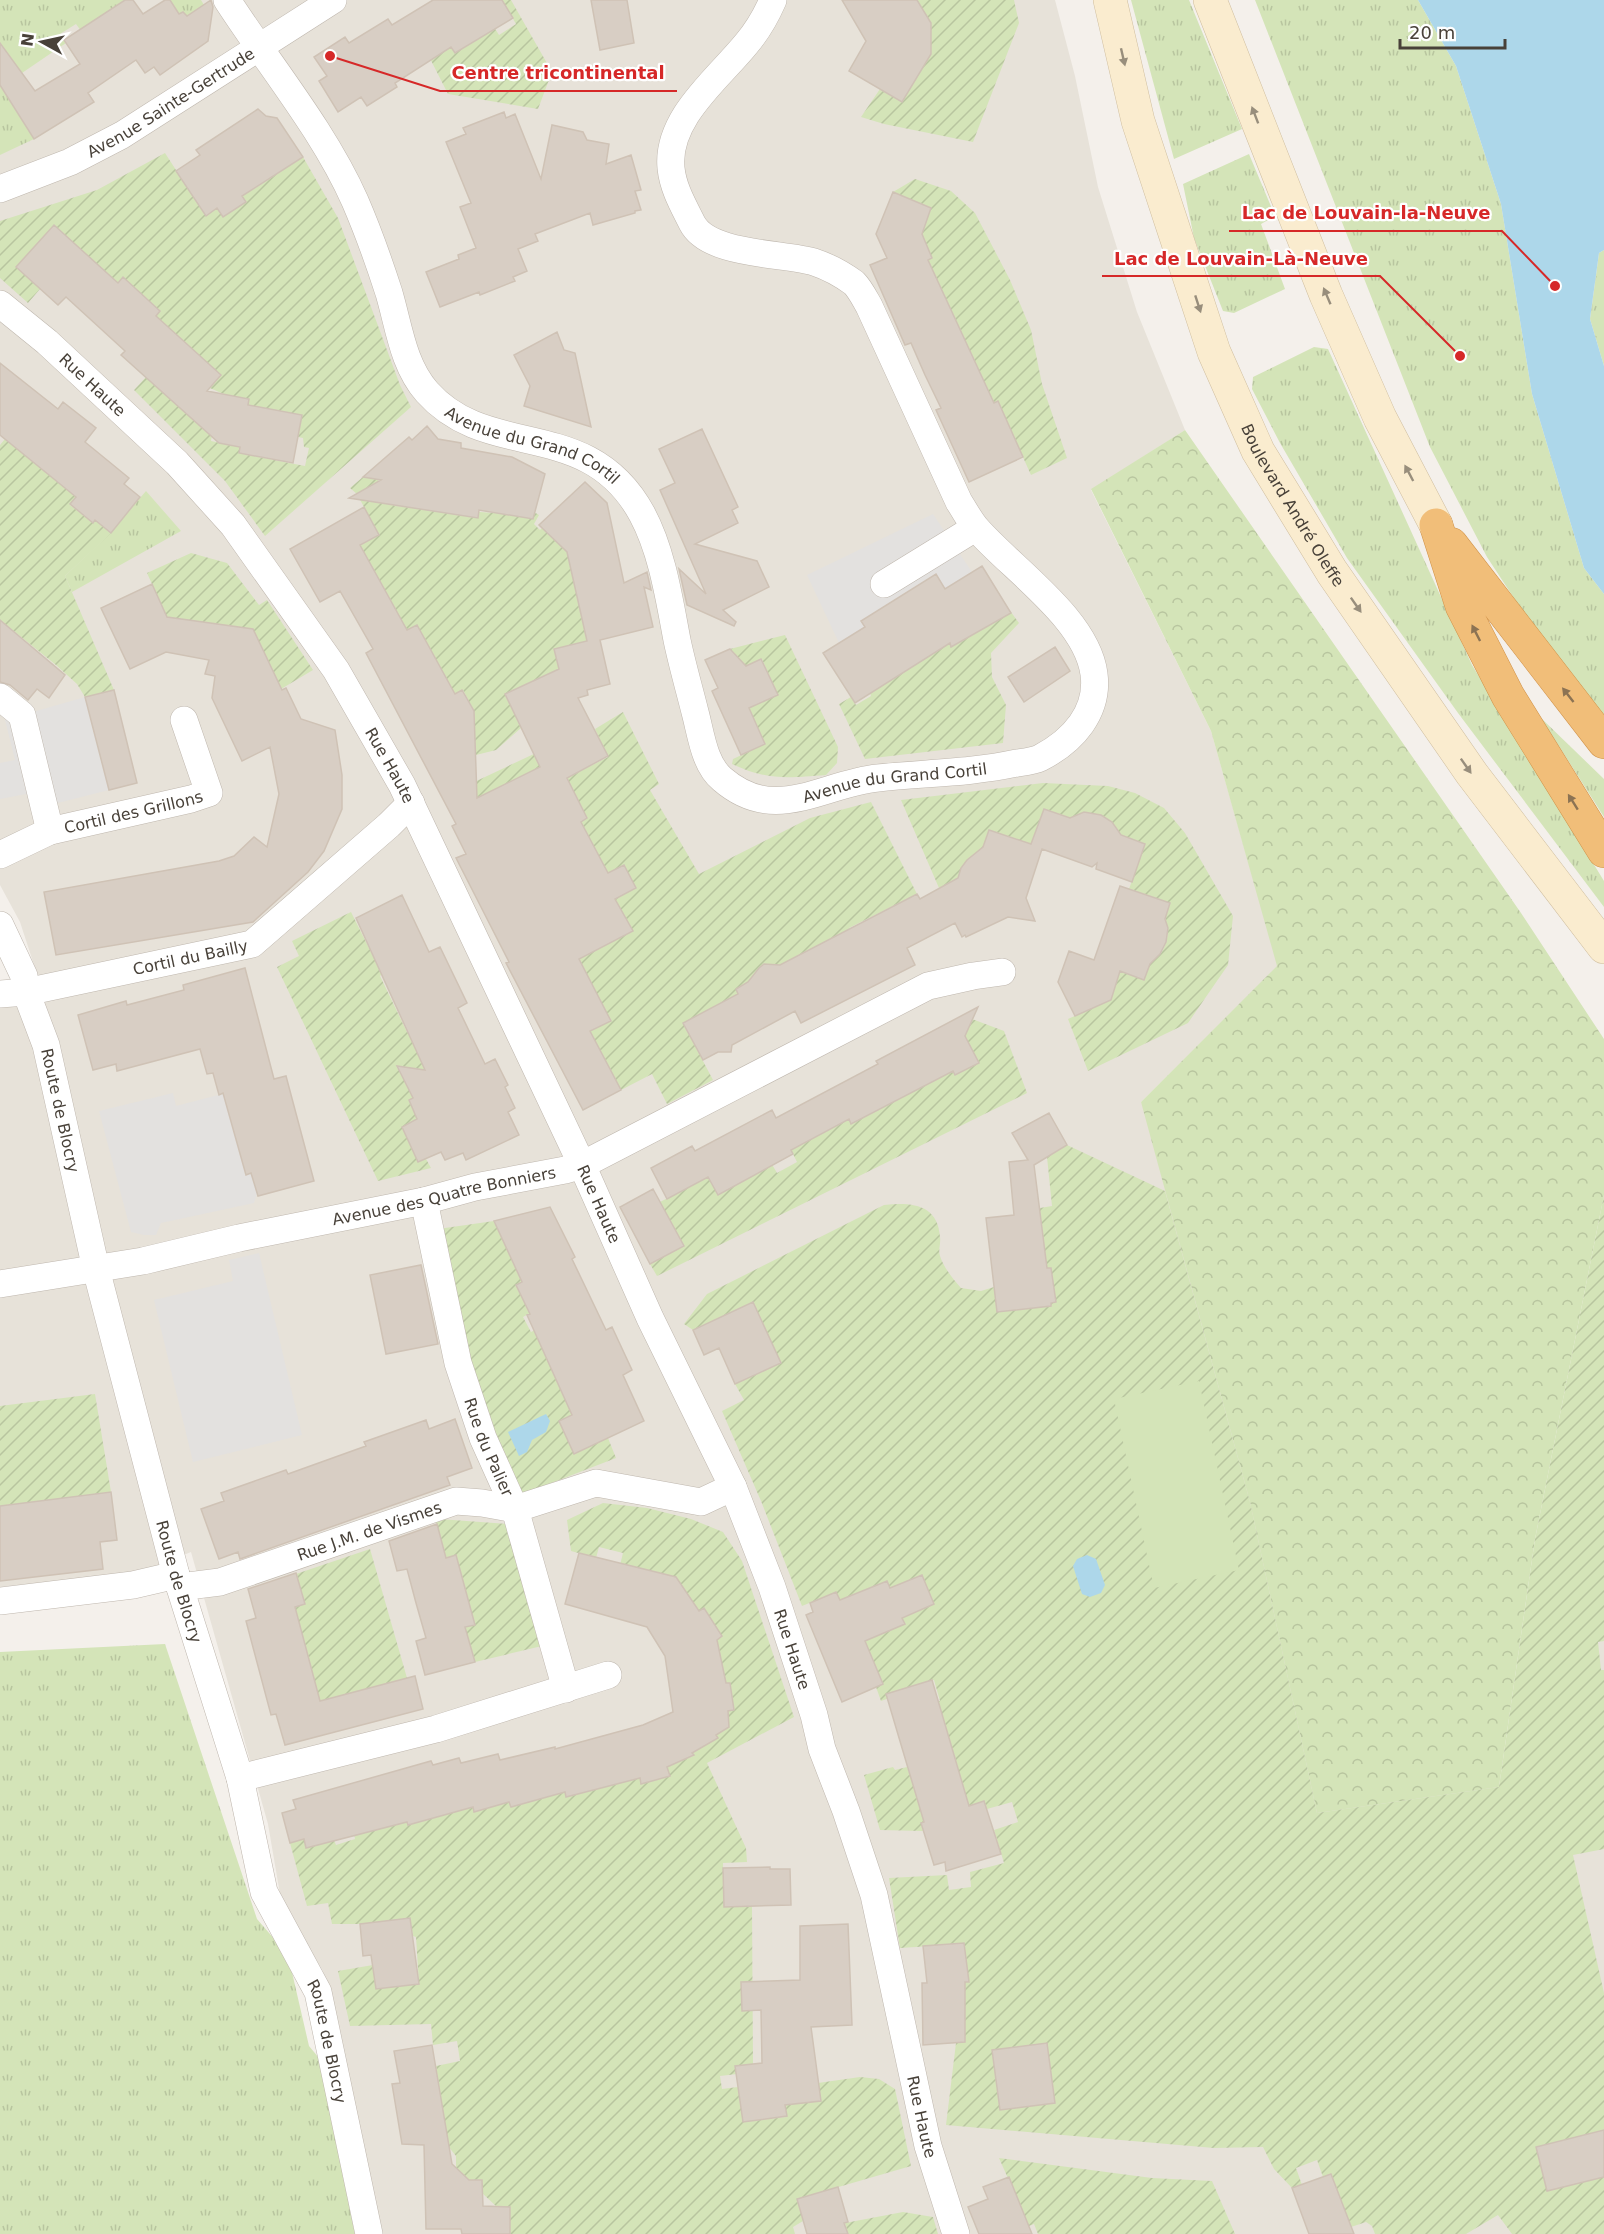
<svg xmlns="http://www.w3.org/2000/svg" width="1604" height="2234" viewBox="0 0 1604 2234" font-family="'DejaVu Sans',sans-serif">
<defs>
<pattern id="grass-tufts" width="24" height="20" patternUnits="userSpaceOnUse" patternTransform="scale(1.5)"><rect width="24" height="20" fill="#d4e4b8"/><path d="M3 7l-1-3M5 7V3M7 7l1-3M15 17l-1-3M17 17v-4M19 17l1-3" fill="none" stroke="#b8c59f"/></pattern>
<pattern id="forest-crowns" width="20" height="18" patternUnits="userSpaceOnUse" patternTransform="scale(1.5)"><rect width="20" height="18" fill="#d4e4b8"/><path d="M2 6a3 3 0 1 1 6 0M12 15a3 3 0 1 1 6 0" fill="none" stroke="#b8c59f"/></pattern>
<pattern id="garden-furrows" width="10" height="10" patternUnits="userSpaceOnUse" patternTransform="scale(1.5)"><rect width="10" height="10" fill="#d4e4b8"/><path d="M-1 1l2-2M0 10L10 0M9 11l2-2" fill="none" stroke="#b8c59f"/></pattern>
</defs>
<rect width="100%" height="100%" fill="#f4f0eb"/>
<path fill="#e7e2d9" d="M0,0H1055L1075,76L1098,187L1137,312L1185,430L1091,490L1211,731L1278,966L1141,1102L1499,1787L1604,1195V2234H378L323,1971L281,1900L268,1824L191,1552L141,1572L0,1587V1003L37,974L20,922L0,885Z"/>
<path fill="url(#grass-tufts)" d="M0,0H125L95,20L84,35L76,24L60,34L66,43L22,73H13L0,81Z
M170,0H201L204,5L187,16L183,12L179,14Z
M1131,0H1189L1242,129L1174,159Z
M1255,0H1418L1456,66L1501,204L1532,394L1584,568L1604,594V723L1550,653L1487,557L1430,447Z
M0,85L34,139L0,155Z
M1249,154L1275,216L1261,224L1285,289L1234,313L1223,311L1194,238L1183,184Z
M1604,250V366L1590,319L1599,253Z
M1314,347L1328,349L1472,665L1604,881V907L1458,713L1347,558L1280,443L1252,389L1253,377Z
M146,491L181,531L72,592L65,576L110,533Z
M1541,718L1604,779V817Z
M165,1644L257,1919L288,1955L309,2046L319,2058L355,2234H0V1652Z"/>
<path fill="url(#forest-crowns)" d="M1185,430L1521,913L1604,1039V1195L1535,1539L1499,1787L1317,1813L1250,1502L1141,1102L1277,966L1211,731L1091,489Z"/>
<path fill="url(#garden-furrows)" d="M502,0H511L552,72L538,109L448,94L412,23L446,38L455,53L478,39L487,16L499,35L516,24Z
M917,0H1014L1019,23L973,142L884,124L861,117L880,89L902,102L930,54Z
M165,153L205,215L217,208L223,217L246,202L241,194L254,189L303,157L338,218L400,385L411,407L265,536L225,481L134,390L146,377L213,429L211,441L240,447L239,453L305,466L309,448L304,447L303,438L298,437L302,415L248,405L210,388L221,375L156,317L160,311L123,277L112,289L96,263L54,225L16,267L40,289L28,303L0,278V221L97,190Z
M915,179L951,191L975,213L1010,280L1031,330L1042,384L1067,458L1031,475L998,402L994,403L928,260L932,258L922,234L931,208L893,192Z
M5,439L76,497L70,505L93,523L95,520L111,533L65,576L114,690L85,697L77,684L56,665L0,620V445Z
M370,471L382,485L380,488L395,506L494,513L524,506L539,515L534,524L540,530L542,528L572,557L573,578L584,626L609,620L594,640L554,649L560,673L552,672L505,694L521,728L496,750L476,755L475,745L468,741L456,718L473,709L463,690L455,694L417,625L407,630L379,579L341,556L379,535L357,494L350,488Z
M191,553L227,563L259,605L267,600L313,670L276,692L167,617L147,573Z
M1011,612L1019,623L991,653L992,677L1006,705L1003,743L865,759L839,704L851,697L856,705L871,696L870,693L950,643L952,647Z
M785,635L838,747L837,763L826,775C787,778 769,781 732,764L733,759L765,744L749,708L777,694L762,659L746,666L730,649Z
M623,712L659,784L650,790L699,874L810,818L871,802L917,894L849,928L852,936L781,966L764,964L759,968L753,980L738,994L683,1023L713,1080L667,1104L652,1074L621,1090L590,1031L611,1020L596,992L577,1001V955L604,946L632,931L615,899L624,865L608,873L502,786L461,806L453,792L538,752L544,765L531,772L562,831L587,818L567,778L608,757L595,729Z
M1043,783L1108,786L1135,793L1164,808L1185,833L1233,916L1228,965L1188,1023L1088,1071L1068,1019L1110,1000L1120,971C1145,965 1165,963 1168,932C1168,927 1165,922 1166,918C1166,913 1169,908 1170,903L1129,889L1145,844L1121,835L1112,822L1101,815L1084,812L1070,818L1045,809L1031,844C1002,848 968,845 958,878L939,888L901,800Z
M351,912L382,974L380,976L407,1032L416,1028L434,1065L423,1070L397,1067L413,1098L409,1101L417,1119L402,1127L418,1162L426,1159L431,1168L378,1181L277,967L299,956L292,941Z
M972,1019L1004,1031L1027,1093L657,1276L650,1264L684,1246L660,1202L708,1177L770,1161L777,1173L797,1162L791,1150L849,1119L918,1089L951,1066L955,1075L979,1063L965,1036Z
M1067,1145L1165,1191L1250,1502L1317,1813L1499,1787L1535,1539L1604,1195V1641L1598,1642L1601,1670H1604V1849L1573,1855L1604,1993V2130L1536,2147L1547,2191L1604,2177V2234H1512L1498,2215L1466,2234H1375L1372,2226L1366,2222L1351,2227L1331,2174L1323,2177L1317,2160L1296,2168L1302,2185L1292,2188L1274,2169L1263,2147L1214,2148L946,2125L956,2043L965,2042V1982H969L964,1944L900,1948L889,1878L947,1875L949,1890L971,1887L970,1872L1004,1863L994,1830L1018,1822L1012,1802L987,1809L984,1801L931,1818V1820L921,1823L923,1831L880,1830L864,1775L893,1767L895,1770L907,1767L912,1781L958,1767L944,1722L930,1703L940,1701L934,1680L907,1688V1692L881,1701L876,1687L883,1684L865,1641L904,1624L902,1618L934,1604L922,1575L890,1588L887,1581L840,1600L836,1592L802,1606L761,1501L722,1411L744,1400L735,1384L780,1363L753,1302L693,1330L684,1324L707,1294L884,1205C911,1202 938,1204 940,1237C941,1244 938,1250 940,1256C944,1268 953,1279 961,1288L981,1291L994,1287L998,1312L1051,1306V1303L1056,1302L1051,1268H1047L1040,1212L1034,1209L1052,1206L1047,1157Z
M494,1221L522,1282L517,1285L530,1313L523,1317L531,1332L537,1329L552,1370L572,1415L559,1421L574,1453L608,1438L616,1458L523,1494L476,1389L438,1229Z
M95,1394L111,1492L0,1506V1406Z
M603,1503L647,1508L691,1519L723,1532L742,1561L794,1717L707,1763L746,1848L747,1862L723,1863L724,1906H752L753,2064L737,2074L720,2076L722,2089L738,2087L744,2122L786,2117L785,2105L820,2101L818,2083L860,2077L879,2079L895,2089L911,2166L797,2199L803,2221L793,2227L795,2234H510V2207H497L482,2193V2180H456V2156L448,2146L436,2066L460,2061L457,2041L433,2045L431,2024L350,2026L338,1971L373,1965L376,1989L419,1984L416,1937L413,1936L410,1918L360,1924H332L328,1903L307,1906L290,1843L304,1839L334,1840L336,1845L355,1839L354,1833L371,1831L407,1822L409,1825L445,1815L472,1804L474,1812L509,1802L511,1807L565,1792L567,1797L640,1778L641,1784L670,1776L667,1767L693,1756L692,1753L718,1738L716,1735L728,1711L734,1710L730,1683H726L716,1641L722,1636L699,1611L676,1577L620,1565L623,1553L599,1547L596,1558L571,1551L567,1520Z
M439,1519L508,1524L542,1646L475,1662L465,1627L475,1625L456,1556L446,1558L436,1522Z
M370,1549L407,1678L354,1692L362,1725L334,1732L320,1702L294,1607L305,1604L296,1574Z
M999,2158L1152,2178L1212,2181L1235,2234H1038L1034,2224L1029,2226Z
M903,2212L933,2217L938,2234H848L845,2223Z"/>
<path fill="#d4e4b8" d="M1199,1381L1239,1570L1154,1588L1114,1399Z"/>
<path fill="#e3e1df" d="M933,514L972,572L945,589L936,574L865,627L839,643L807,575Z
M85,697L109,790L30,810V800L26,794L0,799V763L15,760L5,720Z
M230,1092L229,1115L245,1174L252,1173L257,1193L254,1203L161,1223L156,1235H144L131,1232L99,1111L173,1093L176,1106Z
M259,1253L302,1435L193,1462L154,1300L233,1281L229,1260Z"/>
<path fill="#add7ea" d="M1418,0H1604V250L1599,253L1590,319L1604,366V594L1584,568L1532,394L1501,204L1456,66Z
M546,1414L550,1421L546,1432L532,1440L527,1452L519,1456L508,1432Z
M1087,1555L1096,1559L1105,1585L1101,1593L1090,1597L1082,1594L1073,1566L1077,1559Z"/>
<path fill="#d8cec4" stroke="#cfc2b5" stroke-width="1.5" d="M125,0H133L143,14L165,0H170L179,14L183,12L187,16L211,0L213,7L208,41L160,75L154,67L145,73L136,60L88,93L94,102L34,139L0,85V43L35,91L80,64L64,40Z
M433,0H502L513,18L455,53L451,47L395,83L397,87L367,106L361,97L338,112L319,81L327,76L314,57L345,37L349,43L388,19L392,25Z
M591,0H627L634,43L600,50Z
M842,0H917L931,23V54L902,102L849,71L866,41Z
M258,109L266,116L277,118L303,157L242,196L246,202L223,217L217,208L206,216L176,171L200,155L196,150Z
M504,112L506,118L515,114L541,179L552,125L583,132L587,140L609,144L606,164L631,155L641,190L635,191L641,210L635,211V213L593,225L590,213L535,234L538,241L518,249L527,271L513,277L515,281L480,295L479,292L440,307L426,272L459,259L458,255L476,248L460,207L471,203L446,142L466,134L463,128Z
M893,192L931,208L922,234L932,258L928,260L994,403L998,401L1023,457L969,482L936,410L941,408L925,375L911,343L905,345L870,265L887,258L876,234Z
M54,225L118,283L123,277L160,311L156,316L221,375L207,391L249,399L248,405L302,415L293,463L239,453L240,447L219,443L121,355L125,351L66,297L58,305L16,267Z
M557,332L564,350L575,353L591,427L524,406L530,386L514,355Z
M0,363L58,409L63,402L96,428L85,442L129,478L124,484L140,497L111,533L95,520L93,523L70,504L76,497L0,435Z
M427,426L438,439L461,443V448L512,457L545,474L533,519L479,510L478,518L349,498L381,480L363,477L409,437L412,440Z
M702,429L738,507L732,510L738,523L695,544L757,561L769,587L723,610L736,622L734,626L687,605L679,569L706,594L660,490L675,483L659,449Z
M585,482L607,503L624,583L647,572L651,590L644,587L653,627L600,640L610,684L587,690L588,695L578,698L608,756L567,778L587,818L581,822L608,873L624,865L636,888L615,899L633,931L579,959L611,1021L590,1031L621,1090L583,1110L506,963L509,962L456,858L466,854L452,826L456,824L366,653L373,649L340,591L320,602L290,549L364,507L379,535L360,545L407,630L417,625L455,694L462,690L474,711L477,798L540,767L505,694L559,669L554,649L587,641L567,552L539,525Z
M982,566L1011,613L951,647L950,643L855,703L823,653L865,627L861,621L936,574L945,589Z
M152,584L167,617L253,629L282,690L286,688L301,719L335,730L342,775V809L324,851L308,872L253,922L56,955L44,892L219,861L234,856L254,837L267,847L279,794L270,747L242,761L212,698L215,676L205,674L209,660L166,652L130,669L101,608Z
M0,620L65,675L49,698L37,689L28,700L10,685L0,682Z
M1055,647L1070,671L1024,702L1008,677Z
M730,649L746,666L761,659L778,695L749,708L765,744L741,755L712,691L718,688L705,660Z
M114,690L137,783L109,790L85,697Z
M1044,809L1070,818L1084,812L1101,815L1112,822L1121,835L1145,844L1132,882L1096,869L1097,863L1092,867L1042,849L1026,898L1035,921L1008,917L966,937L965,935L962,937L955,923L907,948L915,965L801,1023L795,1011L732,1045L731,1052H718L703,1060L683,1023L738,994L736,989L748,982L759,968L764,964L780,965L917,894L920,899L958,878L961,868L967,860L983,847L989,830L1031,844Z
M1120,886L1170,903L1165,919L1168,928L1166,942L1160,954L1150,964L1144,980L1120,971L1111,1000L1075,1016L1058,982L1069,951L1094,960Z
M402,895L429,952L440,947L467,1003L458,1008L485,1064L495,1059L508,1085L505,1087L515,1108L508,1112L519,1135L466,1160L463,1153L445,1160L441,1152L418,1162L402,1127L417,1119L409,1100L413,1098L397,1066L425,1070L356,918Z
M245,968L274,1079L286,1076L314,1181L258,1196L251,1173L246,1175L223,1093L219,1095L213,1073L207,1074L200,1049L117,1071L116,1064L93,1070L78,1015L126,1001L127,1005L184,990L183,985Z
M978,1007L965,1036L979,1063L955,1075L953,1071L851,1124L849,1119L791,1150L793,1154L718,1195L708,1177L667,1199L651,1168L692,1146L695,1151L772,1110L776,1118L878,1064L876,1061Z
M1049,1113L1067,1145L1034,1165L1047,1268H1051L1056,1302L1051,1303V1306L997,1312L986,1218L1014,1215L1009,1162L1028,1160L1012,1133Z
M653,1189L684,1246L650,1264L620,1207Z
M550,1207L575,1257L572,1259L606,1330L612,1327L632,1370L623,1375L644,1421L574,1454L559,1421L572,1415L527,1315L530,1314L516,1285L522,1282L494,1221Z
M421,1265L438,1344L386,1354L370,1275Z
M753,1302L781,1363L735,1384L719,1348L704,1355L693,1330Z
M455,1419L472,1468L447,1477L450,1485L240,1559L238,1552L219,1559L201,1509L224,1501L221,1493L286,1470L288,1474L366,1446L364,1442L426,1420L429,1429Z
M111,1492L117,1540L100,1542L103,1569L0,1581V1506Z
M437,1524L446,1558L456,1555L475,1625L465,1627L475,1662L425,1675L416,1641L426,1638L416,1603L407,1569L397,1571L389,1541Z
M579,1553L676,1577L699,1611L704,1608L722,1636L717,1640L726,1683H730L734,1710L728,1711L729,1727L716,1735L718,1738L692,1753L694,1755L667,1767L670,1776L641,1784L640,1778L566,1797L565,1792L511,1807L509,1802L474,1812L473,1807L408,1825L407,1822L306,1848L304,1839L290,1843L282,1813L296,1809L293,1800L431,1761L433,1765L459,1758L461,1763L498,1754L500,1760L555,1747V1749L643,1725L673,1712L665,1656L647,1627L565,1604Z
M296,1573L305,1604L295,1607L320,1701L415,1676L423,1709L285,1745L276,1714L271,1715L246,1621L256,1618L248,1589Z
M922,1575L934,1604L902,1618L905,1624L865,1641L883,1684L842,1702L806,1615L813,1612L810,1603L836,1592L840,1600L887,1581L890,1588Z
M932,1680L969,1806L984,1801L1001,1854L946,1871L945,1862L934,1865L921,1823L924,1822L886,1694Z
M770,1867V1869H790L791,1905L724,1907L723,1868Z
M410,1918L419,1984L376,1989L371,1955L363,1956L360,1924Z
M848,1924L852,2025L811,2027L821,2101L785,2105L787,2116L743,2122L735,2066L762,2063L761,2010L742,2011L741,1982L800,1980V1926Z
M964,1943L969,1982H965V2042L923,2045L922,1983H927L923,1946Z
M1047,2043L1055,2103L1000,2110L992,2050Z
M432,2045L452,2164L469,2180H482L483,2206L510,2207V2234H462L461,2229H426L424,2145L402,2144L392,2084L400,2083L394,2051Z
M1604,2130V2177L1547,2191L1536,2147Z
M1331,2174L1354,2234H1309L1292,2188Z
M1009,2177L1032,2234H979L968,2207L988,2199L983,2187Z
M838,2187L848,2222L844,2223L848,2234H807L797,2199Z"/>
<g fill="none" stroke-linecap="round" stroke-linejoin="round">
<defs>
<g id="street">
<path id="s1" d="M227,0C269,65 324,131 355,201C368,231 379,262 389,293C399,327 403,365 427,392C489,462 588,415 642,514C662,551 669,598 677,640C682,664 689,688 695,712C701,734 704,764 722,779C775,825 821,784 878,778C924,773 971,773 1017,763C1024,762 1034,761 1040,758C1073,741 1099,712 1094,674C1087,619 1012,569 977,529C970,521 965,511 959,502L869,306C865,299 860,289 854,283C843,275 826,266 814,262C782,253 708,255 692,223C683,205 673,188 671,168C666,118 719,78 747,43C758,30 766,16 773,0"/>
<path id="s2" d="M0,189L70,162L122,135L333,0"/>
<path id="s3" d="M0,304L47,342L177,463L233,525L336,670L402,785L582,1165L650,1318L733,1487L772,1587L814,1715L822,1749L846,1811L874,1895L928,2146L956,2234"/>
<path d="M884,584L975,528"/>
<path d="M0,697L22,715L50,831"/>
<path id="s4" d="M0,855L50,831L191,799L209,793L184,720"/>
<path id="s5" d="M0,925L24,976L26,992L46,1045L96,1269L176,1575L240,1778L264,1892L318,1992L369,2234"/>
<path id="s6" d="M0,994L26,992L252,944L389,825L411,803"/>
<path id="s7" d="M424,1201L458,1363L483,1438L515,1509L566,1689"/>
<path id="s8" d="M0,1284L143,1261L239,1238L424,1201L475,1187L565,1170L582,1165L928,986L973,976L1002,972"/>
<path id="s9" d="M180,1587L220,1582L456,1501L482,1503L515,1509L596,1483L701,1502L733,1487"/>
<path d="M0,1601L133,1585L176,1575"/>
<path d="M240,1778L436,1729L608,1675"/>
</g>
<g id="secondary">
<path id="s10" d="M1110,0L1138,121L1214,352L1258,451L1332,572L1472,774L1604,947"/>
<path d="M1210,0L1326,295L1380,418L1436,525"/>
</g>
<path id="highway" d="M1436,525L1462,606L1508,696L1604,851
M1451,544L1604,742"/>
</defs>
<use href="#street" stroke="#bfb7ae" stroke-width="28"/>
<use href="#secondary" stroke="#cfbe9f" stroke-width="34"/>
<use href="#highway" stroke="#d09249" stroke-width="34"/>
<use href="#street" stroke="#fff" stroke-width="27"/>
<use href="#secondary" stroke="#faeccf" stroke-width="33"/>
<use href="#highway" stroke="#f1be79" stroke-width="33"/>
</g>
<defs><path id="oneway-solid" d="M-6-.8H1V-3.2L6.5 0L1 3.2V.8H-6Z" transform="scale(1.5)"/></defs>
<g fill="#988e7c">
<use href="#oneway-solid" transform="translate(1123 57) rotate(77)"/>
<use href="#oneway-solid" transform="translate(1255 115) rotate(-111)"/>
<use href="#oneway-solid" transform="translate(1327 296) rotate(-113)"/>
<use href="#oneway-solid" transform="translate(1198 304) rotate(72)"/>
<use href="#oneway-solid" transform="translate(1409 473) rotate(-118)"/>
<use href="#oneway-solid" transform="translate(1356 605) rotate(55)"/>
<use href="#oneway-solid" transform="translate(1466 766) rotate(55)"/>
</g>
<g fill="#8c7353">
<use href="#oneway-solid" transform="translate(1476 633) rotate(-117)"/>
<use href="#oneway-solid" transform="translate(1568 695) rotate(-128)"/>
<use href="#oneway-solid" transform="translate(1573 802) rotate(-122)"/>
</g>
<g text-anchor="middle" dominant-baseline="central" stroke-width="4.5" stroke-linejoin="round" paint-order="stroke">
<g font-size="16" fill="#484139" stroke="#fff">
<text stroke="none"><textPath href="#s2" startOffset="192">Avenue Sainte-Gertrude</textPath></text>
<text stroke="none"><textPath href="#s3" startOffset="123">Rue Haute</textPath></text>
<text stroke="none"><textPath href="#s1" startOffset="564">Avenue du Grand Cortil</textPath></text>
<text stroke="none"><textPath href="#s10" startOffset="540">Boulevard André Oleffe</textPath></text>
<text stroke="none"><textPath href="#s3" startOffset="609">Rue Haute</textPath></text>
<text stroke="none"><textPath href="#s1" startOffset="1158">Avenue du Grand Cortil</textPath></text>
<text stroke="none"><textPath href="#s4" startOffset="141">Cortil des Grillons</textPath></text>
<text stroke="none"><textPath href="#s6" startOffset="194">Cortil du Bailly</textPath></text>
<text stroke="none"><textPath href="#s5" startOffset="196">Route de Blocry</textPath></text>
<text stroke="none"><textPath href="#s8" startOffset="453">Avenue des Quatre Bonniers</textPath></text>
<text stroke="none"><textPath href="#s3" startOffset="1095">Rue Haute</textPath></text>
<text stroke="none"><textPath href="#s7" startOffset="255">Rue du Palier</textPath></text>
<text stroke="none"><textPath href="#s9" startOffset="198">Rue J.M. de Vismes</textPath></text>
<text stroke="none"><textPath href="#s5" startOffset="682">Route de Blocry</textPath></text>
<text stroke="none"><textPath href="#s3" startOffset="1581">Rue Haute</textPath></text>
<text stroke="none"><textPath href="#s5" startOffset="1168">Route de Blocry</textPath></text>
<text stroke="none"><textPath href="#s3" startOffset="2067">Rue Haute</textPath></text>
</g>
</g>
<path fill="none" stroke="#d62828" stroke-width="2" d="M330 56L440 91H677M1555 286L1502 231H1229M1460 356L1380 276H1102"/>
<g fill="#d62828" stroke="#fff" stroke-width="2">
<circle cx="330" cy="56" r="6"/>
<circle cx="1555" cy="286" r="6"/>
<circle cx="1460" cy="356" r="6"/>
</g>
<g font-size="18" text-anchor="middle" font-weight="bold" fill="#d62828" stroke="#fff" stroke-width="4.5" stroke-linejoin="round" paint-order="stroke">
<text x="558" y="79">Centre tricontinental</text>
<text x="1366" y="219">Lac de Louvain-la-Neuve</text>
<text x="1241" y="265">Lac de Louvain-Là-Neuve</text>
</g>
<g transform="translate(42 42) rotate(278)" stroke="#ffffff" stroke-width="4.5" paint-order="stroke">
<path d="M0-4.5L10 22L0 15L-10 22Z" fill="#484139"/>
<text y="-9" font-size="16" font-weight="bold" text-anchor="middle" fill="#484139">N</text>
</g>
<path d="M1400 39v9h105v-9" fill="none" stroke="#484139" stroke-width="3"/>
<text x="1409" y="39" font-size="18" fill="#484139" stroke="#ffffff" stroke-width="4.5" paint-order="stroke">20 m</text>
</svg>
